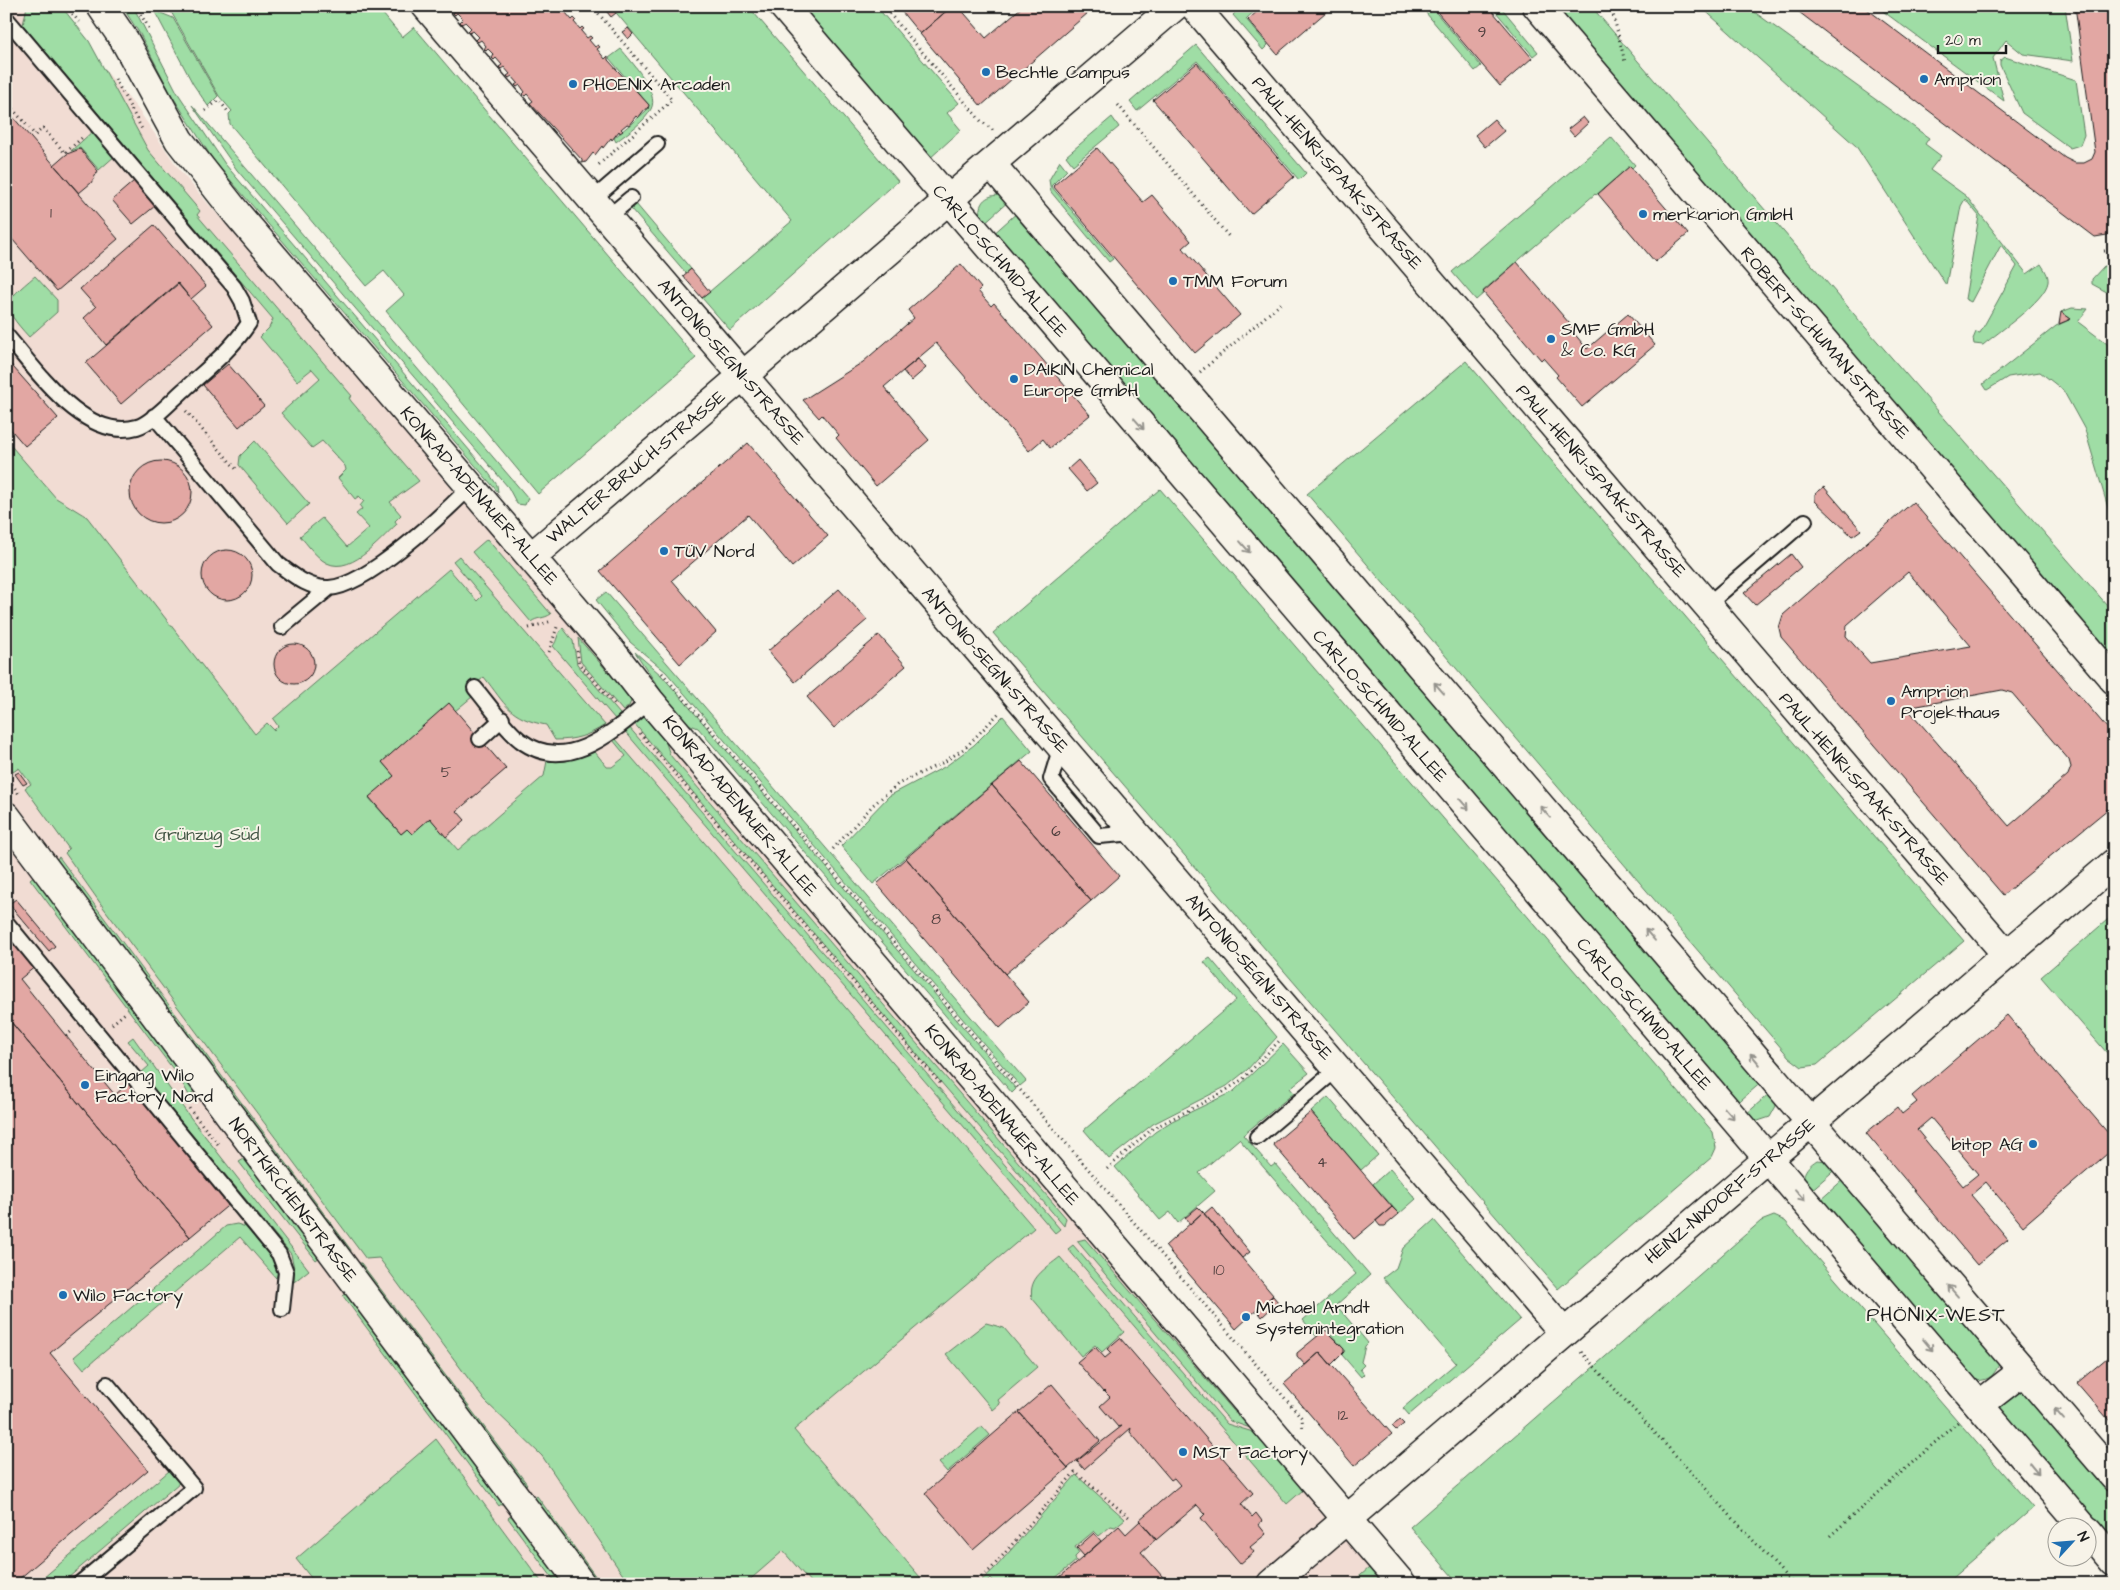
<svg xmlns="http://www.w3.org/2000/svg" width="2120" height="1590" viewBox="0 0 2120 1590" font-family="'Architects Daughter',sans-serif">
<rect width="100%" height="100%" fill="#f7f3e8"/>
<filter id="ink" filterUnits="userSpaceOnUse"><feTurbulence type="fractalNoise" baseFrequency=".02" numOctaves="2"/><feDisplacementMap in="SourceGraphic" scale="10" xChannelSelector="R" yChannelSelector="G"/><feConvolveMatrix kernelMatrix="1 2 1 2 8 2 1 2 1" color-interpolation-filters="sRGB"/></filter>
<g filter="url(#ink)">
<path fill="#f1dcd3" d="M6,6H51L137,108L181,172L1391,1584H6Z"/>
<path fill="#9fdda5" stroke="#5e7c60" d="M27,6H61L89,41L148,150L200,211L197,215L352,396L349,398L351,401L419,481L390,502L401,515L395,521L397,524C379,540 348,580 322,560C314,554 307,544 300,536L322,518L347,547L369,528L356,514L362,509L360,506L364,501L359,496L355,499L338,478L346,470L345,466L322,441L312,448L281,413L320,378L312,369L297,381L260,337L269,328L273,319L23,25Z
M126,6H133L177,92L225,164L488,472L497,485L498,492L214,161L171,94L140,34L125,11Z
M164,6H380L378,8L402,37L414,27L696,358L538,494L386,311L404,295L384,271L366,286L230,124L229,114L232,111L219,96L170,10Z
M602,6H748L898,181L730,330L702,298L792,221L612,8L607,12Z
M796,6H876L959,103L947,113L961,130L928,160Z
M1241,6H1260L1246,19L1268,45L1263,50L1233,15Z
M1491,6H1500L1538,52L1533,56Z
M1549,6H1591L1871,334L2114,613V666Z
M1700,6H1746L1929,138L1925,144L1941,156L1930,170L1966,196L2027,274L2041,264C2044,269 2049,275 2048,282C2045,301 1998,332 1983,345L1974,344L1973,339L1976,332L1980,333L2017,266L2001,245L1971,302L1965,299L1979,216L1965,199L1961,206L1946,285L1856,146Z
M1876,6H2065L2073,61L2023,54L2006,40L1993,58L2004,101Z
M1432,8L1481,66L1475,71L1426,13Z
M156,11L173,18L218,96L208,106L193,84L155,12Z
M1196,45L1306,173L1299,180L1197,61L1137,111L1130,102Z
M621,49C631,61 660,93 651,109C645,122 627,133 616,142L614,138L646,111L649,105L609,58Z
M2005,57L2076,80L2084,135L2080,145L2070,148L2022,113L2000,65V61Z
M192,105L528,498L525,505L517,504L508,487L237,170Z
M1112,117L1119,127L1073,165L1066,156Z
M94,130L116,155L99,170L80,148L71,151Z
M1611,137L1635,165L1632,168L1630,166L1596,195L1595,194L1483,291L1484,293L1476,300L1452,272Z
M1060,161L1067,170L1051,186L1113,259L1109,262L1051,192L1049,180Z
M997,195L1010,200L982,225C977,210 979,197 997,195Z
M636,204L691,269L686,273L631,209Z
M1019,211L1763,1081L1735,1105L991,236Z
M2104,266L2110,267L2114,271V296L2092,284V279Z
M35,276L57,300V312L29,337C0,305 3,303 35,276Z
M2072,308L2088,309L2078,322L2114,349V528L2085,430L2063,390L2040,372L2008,377L1987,390L1983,384L2056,326L2071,319L2061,312Z
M1466,361L1964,941L1817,1065L1802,1067L1789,1057L1307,494Z
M6,440L56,498L87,517L255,734L267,723L274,730L278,726L273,719L449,569L477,601L482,596L453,561L459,556L605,725C588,736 575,740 555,740L546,725C509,718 506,705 484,677L468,691L472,697L455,711L449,704L382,762L394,776L369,798L401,834L407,829L412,834L430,818L458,850L544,776L547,761H566L595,752L607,767H612L626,756L613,740L615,738L1034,1228L794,1430L926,1584H812L783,1551L745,1584H629L542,1456L485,1401L379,1258L366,1259L103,907L65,853L69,849L25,788L31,784L19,768L13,772L6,763Z
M255,441L309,504L288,523L239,465L240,456Z
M1160,489L1713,1132L1716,1148L1712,1157L1558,1289L993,633Z
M487,539L551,614C544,619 537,617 531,622L472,552Z
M606,592L1026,1081L1020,1086L666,672L630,642L596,600Z
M563,628L573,641L577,664L620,714L615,719L553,646C558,640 556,634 563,628Z
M578,638L632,699L629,706L623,711L581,662Z
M635,652L661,675L685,702L1016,1089L1012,1093L698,728L681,721Z
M646,715L665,740L670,755L1066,1218L1064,1226L633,722Z
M1003,716L1032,751L873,884L841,846L889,796L946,766L974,745Z
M628,726L1060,1229L1055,1233L623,729Z
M59,857L351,1250L350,1255L54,861Z
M35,875L195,1089L190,1097L179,1077L30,879Z
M2114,914V1061L2041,977Z
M1210,958L1277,1037L1247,1070L1227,1086L1153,1124L1109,1159L1084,1130L1236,1000L1204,962Z
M133,1037L187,1113L309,1270L294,1282V1268L291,1254L141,1073L149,1066L128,1041Z
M1283,1044L1309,1073L1290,1088L1294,1093L1243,1135L1271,1167L1275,1164L1370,1275L1336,1305L1368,1343L1365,1346L1361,1362L1364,1365L1360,1369L1364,1374L1361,1377L1342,1355L1344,1349L1328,1331L1325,1330L1316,1336L1303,1320L1356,1274L1239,1139L1199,1173L1215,1191L1178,1223L1170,1212L1160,1220L1115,1167L1155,1132L1172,1121L1234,1091Z
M1772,1091L1776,1106L1770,1117L1755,1122L1744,1116Z
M1328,1097L1378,1155L1361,1170L1311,1112Z
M244,1159H248L320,1257L316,1260L239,1162Z
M1817,1160L1829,1161L1838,1167L1809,1192C1800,1178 1803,1169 1817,1160Z
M1390,1169L1416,1199L1399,1214L1373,1184Z
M1846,1177L1999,1364C1993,1378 1987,1381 1971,1381L1818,1202Z
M1774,1216L1785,1221L2033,1508L1945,1584H1459L1410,1527L1761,1221Z
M1434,1220L1520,1320L1409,1415L1403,1408L1456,1363L1383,1278L1396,1268L1403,1248Z
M237,1224L246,1227L276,1263L279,1270L276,1278L240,1237L84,1369L74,1357L226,1226Z
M1085,1239L1239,1417L1250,1419L1259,1431L1230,1421L1077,1241Z
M1073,1245L1227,1424L1253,1432L1303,1490L1287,1504L1068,1249Z
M1060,1257L1124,1332L1102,1352L1095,1345L1081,1356L1032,1298C1028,1278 1045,1269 1060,1257Z
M356,1263H361L527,1484L523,1488Z
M347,1293L504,1502L499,1506L343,1296Z
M986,1323L1004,1328L1037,1367L998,1400L1000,1404L993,1410L946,1354Z
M2021,1389L2114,1489V1546L2000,1411V1402Z
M982,1426L990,1435L947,1472L939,1463Z
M436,1439L543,1584H316L296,1559Z
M169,1471L179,1483L61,1584H36Z
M1076,1475L1125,1519L1115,1527L1111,1526L1099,1536L1094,1531L1075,1547L1079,1553L1075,1557L1076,1561L1048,1584H995L990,1578L984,1584H978L997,1566Z
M537,1496L601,1584H594L532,1500Z
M513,1514L565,1584H557L508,1518Z
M1369,1568L1383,1584H1355L1353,1582Z"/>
<path fill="#e2a7a3" stroke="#1c1c1c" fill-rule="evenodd" d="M452,6H560L564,11L567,9L569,11L566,13L572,20L574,18L576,20L574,22L580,29L582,27L584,29L581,31L587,38L590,36L592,38L589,40L595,47L598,45L600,47L597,49L605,59L608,56V60L649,105L648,109H645L638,118L636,116L629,125L627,124L621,129L623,131L620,133L619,131L612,140L611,138L603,148L602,146L595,155L593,153L586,162L582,163V160L530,103L533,101L527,94L525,96L523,94L525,92L520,85L517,87L515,85L518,83L512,76L509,78L507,76L510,74L504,67L501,69L499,67L502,65L496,58L494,60L492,58L494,55L488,49L486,51L484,49L486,46L481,40L478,42L476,40L479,37L473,31L470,33L468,31L471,28L465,22L462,24L460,22L463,19L457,13L455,15L453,13L455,10Z
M897,6H952L920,34Z
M952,6H958L986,38L1023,6H1096L981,106L920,34Z
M1263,6H1333L1277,54L1248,20Z
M1432,6H1488L1532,58L1500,86Z
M1791,6H1863L2065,158L2075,163H2084L2092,159L2095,152L2075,6H2114V231L2107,235L2095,237Z
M611,8L616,13L611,17L607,12Z
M628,28L633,34L628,39L622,32Z
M1197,63L1294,177L1251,214L1153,100Z
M6,109L118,239L57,291L6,232Z
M1583,117L1588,123L1574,136L1568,129Z
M1494,119L1504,131L1485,147L1475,135Z
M1097,148L1143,202L1152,195L1191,241L1183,248L1240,315L1195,353L1053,186Z
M80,149L98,171L91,183L79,193L54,165L67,154Z
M1630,166L1688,234L1655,262L1598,194Z
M134,181L155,206L133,224L112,200Z
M154,225L206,286L191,299L178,283L106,345L84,318L96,307L80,289Z
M1517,262L1575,330L1573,332L1587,349L1628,314L1655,345L1582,407L1556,377L1558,375L1543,358L1541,360L1483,292Z
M961,264L981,288L978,291L991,306L994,303L1090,415L1050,448L1043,439L1029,451L936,343L884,387L929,440L876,486L836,438L839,435L822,415L819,418L803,400L863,362L914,318L908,310Z
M691,269L710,292L702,298L683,276Z
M178,284L213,325L121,404L86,363Z
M2061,312L2071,319L2059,324Z
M6,359L58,418L25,446L6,424Z
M918,359L926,368L911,381L903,371Z
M228,364L264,406L239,427L203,385Z
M748,443L828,536L792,567L748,515L672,580L716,632L680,664L600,571Z
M1078,460L1097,483L1087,491L1068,469Z
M130 492a31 31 0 1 1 62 0a31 31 0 1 1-62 0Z
M1824,487L1861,530L1854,535L1852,536L1815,501V494Z
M1913,502L2114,736V804L2003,895L1781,637L1779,628L1783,615ZM1908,572L1971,646L1870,663L1846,636L1847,625ZM2002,690L2012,693L2069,760L2071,767L2068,775L2009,826L1907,708Z
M202 575a25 25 0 1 1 50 0a25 25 0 1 1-50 0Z
M1791,554L1801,567L1755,605L1744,593Z
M839,589L867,620L795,682L768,651Z
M879,635L906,666L834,728L807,697Z
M274 664a20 20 0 1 1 40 0a20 20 0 1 1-40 0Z
M449,703L506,769L457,811L465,820L446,837L430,818L412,834L407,829L401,834L369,797L394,776L382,762Z
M1021,761L1119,876L1091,901L992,785Z
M19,772L27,783L23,785L15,774Z
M992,785L1091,901L1005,974L906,858Z
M906,858L1029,1002L1000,1028L877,884Z
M16,899L55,946L49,951L9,904Z
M6,931L36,966L20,979L66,1036L115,1095L131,1081L232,1202L190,1237L6,1016Z
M2007,1015L2114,1140V1148L2023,1226L1986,1182L1971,1195L2008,1239L1977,1265L1866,1133L1897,1107L1902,1114L1917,1102L1912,1096ZM1931,1118L1978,1174L1963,1186L1917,1130Z
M6,1016L190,1237L50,1353L148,1470L13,1584H6Z
M1311,1112L1392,1207L1354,1239L1273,1144Z
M1198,1207L1203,1212L1190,1224L1185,1218Z
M1212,1207L1250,1252L1242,1258L1204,1214Z
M1392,1207L1399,1214L1385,1226H1380L1376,1221Z
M1203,1212L1273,1295L1236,1329L1165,1246Z
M1273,1296L1278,1302L1262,1317L1257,1310Z
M1325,1330L1344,1349V1352L1331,1365L1320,1352L1305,1365L1297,1356V1353Z
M1120,1338L1253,1493L1241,1504L1252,1517L1256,1513L1262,1521L1258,1524L1266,1534L1250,1547L1254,1552L1240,1564L1201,1518L1205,1514L1197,1505L1156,1540L1139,1520L1180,1485L1174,1478L1171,1480L1130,1432L1131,1428L1084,1469L1077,1461L1122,1426L1118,1427L1100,1406L1110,1397L1104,1391L1103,1392L1077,1362L1095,1347L1105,1358L1111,1353L1107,1349Z
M1320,1352L1392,1434L1354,1466L1284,1384Z
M2114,1352V1426L2077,1383Z
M1052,1384L1100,1441L1068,1468L1019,1412Z
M1019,1412L1068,1468L973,1550L925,1493Z
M1400,1420L1404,1424L1396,1430L1392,1426Z
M1140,1521L1156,1539L1141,1552L1169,1584H1137L1135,1581L1132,1584H1052L1119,1526L1126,1534Z
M1094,1533L1101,1541L1084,1556L1077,1548Z"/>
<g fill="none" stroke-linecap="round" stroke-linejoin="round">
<defs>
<path id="service" d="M6,18L234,287L242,301L249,323C232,349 208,368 185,389C173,399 152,423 137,427C84,442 36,369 6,335
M592,200L657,144
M607,218L631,198
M154,416L278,564C293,575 309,589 329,588C367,586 442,515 470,487
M1707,605L1805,521
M282,627L328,589
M475,688C487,702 506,730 520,740C567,776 615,730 650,701
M480,739L502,719
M1061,746L1051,779L1099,836L1135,833
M6,922L279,1254L286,1272L282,1309
M1257,1137L1337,1069
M79,1584L194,1488L107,1384"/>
<path id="minor" d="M101,6L125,41L179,140L238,215L612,652L650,701L1402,1584
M426,6L1564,1333
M783,6L2084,1528
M1194,6L2007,955
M1537,6L2114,680
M992,165L2114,1477
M531,557L1175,6
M1979,1405L2023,1371
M2088,1531L2114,1562
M1271,1584L2114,863"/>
<path id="secondary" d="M6,816L581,1584"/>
</defs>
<use href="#service" stroke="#1c1c1c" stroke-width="18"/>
<use href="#minor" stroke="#1c1c1c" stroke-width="31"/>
<use href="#secondary" stroke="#1c1c1c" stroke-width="31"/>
<path stroke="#1c1c1c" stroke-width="3" stroke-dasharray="1 4" stroke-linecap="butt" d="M66,6L80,23
M135,6L151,31
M592,6L672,100L596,167
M883,6L981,121L994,131
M1611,6L1625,62
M115,79L143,131
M6,101L35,135L43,128L65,153L84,136
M1118,105L1230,238
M205,111L219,100L229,113
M2104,251L2114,250
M1200,372L1284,301
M186,411L238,471
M529,628L552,621
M577,651L579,663L616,706
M549,652L557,627
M662,673L1302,1418L1303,1429
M640,733L940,1083
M6,776L19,794
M833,849L873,805L898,784L944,762L965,748L999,713
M112,1024L125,1013
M66,1036L73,1030
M182,1095L190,1110L218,1144
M1107,1169L1152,1129L1222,1093L1243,1079L1281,1039
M1581,1352L1793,1584
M1830,1536L1959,1421
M974,1584L991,1569L1075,1472L1130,1518"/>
<use href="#service" stroke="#f7f3e8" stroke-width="14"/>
<use href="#minor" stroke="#f7f3e8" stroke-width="28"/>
<use href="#secondary" stroke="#f7f3e8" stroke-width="28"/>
</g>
<defs><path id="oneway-shaft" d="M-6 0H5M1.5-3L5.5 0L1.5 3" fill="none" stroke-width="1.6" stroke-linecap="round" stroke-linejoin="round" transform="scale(1.25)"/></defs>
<g stroke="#94928c">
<use href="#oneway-shaft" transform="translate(1139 424) rotate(49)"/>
<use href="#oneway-shaft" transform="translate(1245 547) rotate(49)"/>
<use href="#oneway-shaft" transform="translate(1439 688) rotate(-131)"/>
<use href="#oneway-shaft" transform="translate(1464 804) rotate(49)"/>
<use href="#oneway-shaft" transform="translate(1545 812) rotate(-131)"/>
<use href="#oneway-shaft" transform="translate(1650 935) rotate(-131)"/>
<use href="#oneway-shaft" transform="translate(1755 1059) rotate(-130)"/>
<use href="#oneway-shaft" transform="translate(1729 1113) rotate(49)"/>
<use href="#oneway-shaft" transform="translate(1800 1195) rotate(49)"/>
<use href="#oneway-shaft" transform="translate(1953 1291) rotate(-131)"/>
<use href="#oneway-shaft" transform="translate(1928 1345) rotate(50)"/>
<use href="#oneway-shaft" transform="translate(2059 1414) rotate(-131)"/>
<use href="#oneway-shaft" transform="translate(2034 1469) rotate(50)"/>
</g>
</g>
<g fill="#1f6fb2" stroke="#f7f3e8" stroke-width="2">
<circle cx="986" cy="72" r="5"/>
<circle cx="1924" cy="79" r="5"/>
<circle cx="573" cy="84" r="5"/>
<circle cx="1643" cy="214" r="5"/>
<circle cx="1173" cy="281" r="5"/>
<circle cx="1551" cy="339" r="5"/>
<circle cx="1014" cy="379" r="5"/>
<circle cx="664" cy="551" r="5"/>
<circle cx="1891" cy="701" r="5"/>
<circle cx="85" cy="1085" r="5"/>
<circle cx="2033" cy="1144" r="5"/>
<circle cx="63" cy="1295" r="5"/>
<circle cx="1246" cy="1317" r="5"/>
<circle cx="1183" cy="1452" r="5"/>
</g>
<g text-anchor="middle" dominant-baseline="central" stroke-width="4" stroke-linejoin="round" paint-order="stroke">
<g font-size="15" fill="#4e3f3e">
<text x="1482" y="32">9</text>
<text x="51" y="213">1</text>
<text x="446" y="772">5</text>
<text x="1056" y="831">6</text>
<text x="936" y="919">8</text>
<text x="1322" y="1162">4</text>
<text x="1219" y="1270">10</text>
<text x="1343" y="1415">12</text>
</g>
<g font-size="18" fill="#1c1c1c" stroke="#f7f3e8" text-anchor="start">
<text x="996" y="72">Bechtle Campus</text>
<text x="1934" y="79">Amprion</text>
<text x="583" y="84">PHOENIX Arcaden</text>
<text x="1653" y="214">merkarion GmbH</text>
<text x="1183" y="281">TMM Forum</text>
<text x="1561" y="329">SMF GmbH<tspan x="1561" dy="21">&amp; Co. KG</tspan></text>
<text x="1024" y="369">DAIKIN Chemical<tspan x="1024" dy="21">Europe GmbH</tspan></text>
<text x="674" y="551">TÜV Nord</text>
<text x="1901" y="691">Amprion<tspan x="1901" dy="21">Projekthaus</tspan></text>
<text x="95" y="1075">Eingang Wilo<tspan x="95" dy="21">Factory Nord</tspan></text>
<text x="2023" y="1144" text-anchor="end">bitop AG</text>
<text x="73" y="1295">Wilo Factory</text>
<text x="1256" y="1307">Michael Arndt<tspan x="1256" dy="21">Systemintegration</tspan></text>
<text x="1193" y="1452">MST Factory</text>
</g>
<g font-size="18" fill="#1c1c1c" stroke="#f7f3e8">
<text transform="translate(1337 173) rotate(49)">PAUL-HENRI-SPAAK-STRASSE</text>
<text transform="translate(1000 261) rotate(49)">CARLO-SCHMID-ALLEE</text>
<text transform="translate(1825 343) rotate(49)">ROBERT-SCHUMAN-STRASSE</text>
<text transform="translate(731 362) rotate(49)">ANTONIO-SEGNI-STRASSE</text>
<text transform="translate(636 467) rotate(-40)">WALTER-BRUCH-STRASSE</text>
<text transform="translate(1601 481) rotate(49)">PAUL-HENRI-SPAAK-STRASSE</text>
<text transform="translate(479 496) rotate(49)">KONRAD-ADENAUER-ALLEE</text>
<text transform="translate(995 670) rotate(49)">ANTONIO-SEGNI-STRASSE</text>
<text transform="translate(1380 706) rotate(49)">CARLO-SCHMID-ALLEE</text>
<text transform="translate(1864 789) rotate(49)">PAUL-HENRI-SPAAK-STRASSE</text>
<text transform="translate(740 806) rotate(50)">KONRAD-ADENAUER-ALLEE</text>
<text transform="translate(1259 977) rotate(49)">ANTONIO-SEGNI-STRASSE</text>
<text transform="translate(1644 1014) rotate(49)">CARLO-SCHMID-ALLEE</text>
<text transform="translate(1002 1115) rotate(50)">KONRAD-ADENAUER-ALLEE</text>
<text transform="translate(1730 1191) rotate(-40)">HEINZ-NIXDORF-STRASSE</text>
<text transform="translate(293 1200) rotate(53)">NORTKIRCHENSTRASSE</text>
</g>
<g font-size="18" fill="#435645" stroke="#f7f3e8">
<text x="207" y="834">Grünzug Süd</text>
</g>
<g font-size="20" letter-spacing="1" fill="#1c1c1c" stroke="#f7f3e8">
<text x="1936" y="1315">PHÖNIX-WEST</text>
</g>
</g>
<rect width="2120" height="1590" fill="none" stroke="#f7f3e8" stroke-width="25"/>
<rect x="12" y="12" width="2095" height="1565" fill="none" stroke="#1c1c1c" stroke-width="2" filter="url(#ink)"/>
<g transform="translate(2072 1542) rotate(64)"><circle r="24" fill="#f7f3e8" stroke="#9f9d96"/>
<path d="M0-4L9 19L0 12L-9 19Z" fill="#1f6fb2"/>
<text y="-8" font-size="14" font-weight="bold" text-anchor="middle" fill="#1c1c1c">N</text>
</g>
<path d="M1938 45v8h68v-8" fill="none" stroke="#1c1c1c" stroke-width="2.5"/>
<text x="1945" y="45" font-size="15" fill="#1c1c1c" stroke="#f7f3e8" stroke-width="4" paint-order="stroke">20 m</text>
</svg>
